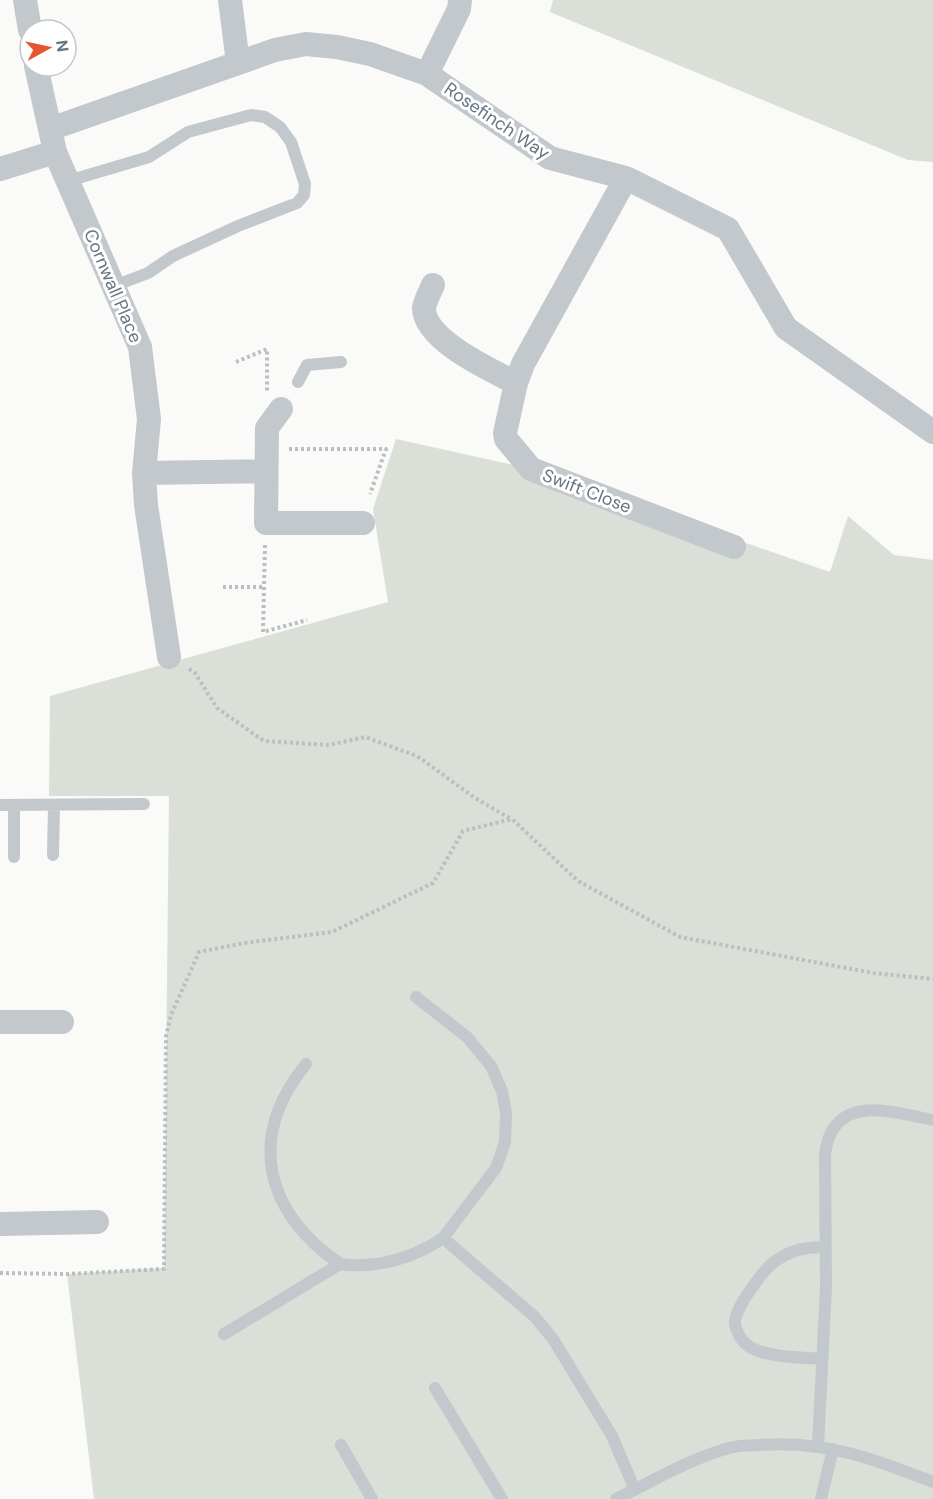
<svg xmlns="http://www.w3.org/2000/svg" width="933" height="1499" viewBox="0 0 933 1499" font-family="'DM Sans',sans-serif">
<rect width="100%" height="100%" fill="#fafaf8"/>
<path fill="#dadfd7" d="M553,0H933V162L908,160L550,12Z
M396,439L531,469L830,572L848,516L894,555L933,560V1499H94L67,1274L164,1268L169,796H49L50,696L388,602L373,509Z"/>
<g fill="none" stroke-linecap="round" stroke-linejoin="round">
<path stroke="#bbbfc2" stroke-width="4" stroke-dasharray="3 3" stroke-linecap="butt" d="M236,362L267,349V391
M289,449H386L370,494
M265,545L263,632L307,620
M223,587H264
M189,669L195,673L217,708L264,741L329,745L365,737L417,756L475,798L511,819
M0,1273L67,1274L164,1269L166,1036L171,1015L199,952L244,943L332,932L433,883L463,831L512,819L578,881L680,937L873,973L933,979"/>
<path stroke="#c3c8cc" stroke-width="12" d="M68,181L149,157L188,132L251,115L265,117L280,127L291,142L305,184L304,195L297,203L238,226L173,256L148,273L114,286
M298,382L307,365L341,362
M0,805L144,804
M53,855L54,805
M14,857V805
M416,997L467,1037L491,1066L502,1091L506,1113L505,1142L496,1168L443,1238
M306,1064C246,1138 265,1212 340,1264
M224,1334L340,1264C376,1269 414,1258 443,1238L535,1317L553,1339L612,1436L635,1490
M822,1359C802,1357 761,1358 746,1344C741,1340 736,1331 735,1324C733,1310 765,1267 777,1260C793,1249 807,1247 826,1247
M435,1388L502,1499
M341,1445L372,1499
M818,1445L826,1287L825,1154C826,1148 827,1140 830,1135C848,1095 900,1114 933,1120
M616,1499C653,1481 689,1459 729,1448C739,1445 750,1446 760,1445C825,1440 874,1459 933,1482
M821,1499L833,1449"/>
<path stroke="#c3c8cc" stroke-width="24" d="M25,0L30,30
M230,0L238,63
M36,66L55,152L140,347L149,419L144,473L146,505L169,657
M427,74L459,9L460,0
M50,129L275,50L306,44L337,47L370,54L427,74L550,158L626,178L728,229L786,328L933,432
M0,169L55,152
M626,178L523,364L516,383L505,433L506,439L531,469L734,547
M433,285C430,292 425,301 424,308C424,340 491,370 516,383
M281,409L267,428L266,523H363
M144,473L266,471
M0,1022H62
M0,1224L97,1222"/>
</g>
<g text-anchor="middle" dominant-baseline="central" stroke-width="6" stroke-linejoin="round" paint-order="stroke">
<g font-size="18" fill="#657683" stroke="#fff">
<text transform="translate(497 121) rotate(34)">Rosefinch Way</text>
<text transform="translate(113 286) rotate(67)">Cornwall Place</text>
<text transform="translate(587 491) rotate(21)">Swift Close</text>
</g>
</g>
<g transform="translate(48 48) rotate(82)"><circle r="28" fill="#ffffff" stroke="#c1c8cd" stroke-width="1.5"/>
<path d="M0-4.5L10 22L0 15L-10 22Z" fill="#e4572e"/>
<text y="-9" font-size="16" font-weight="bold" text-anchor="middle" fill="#657683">N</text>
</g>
</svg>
